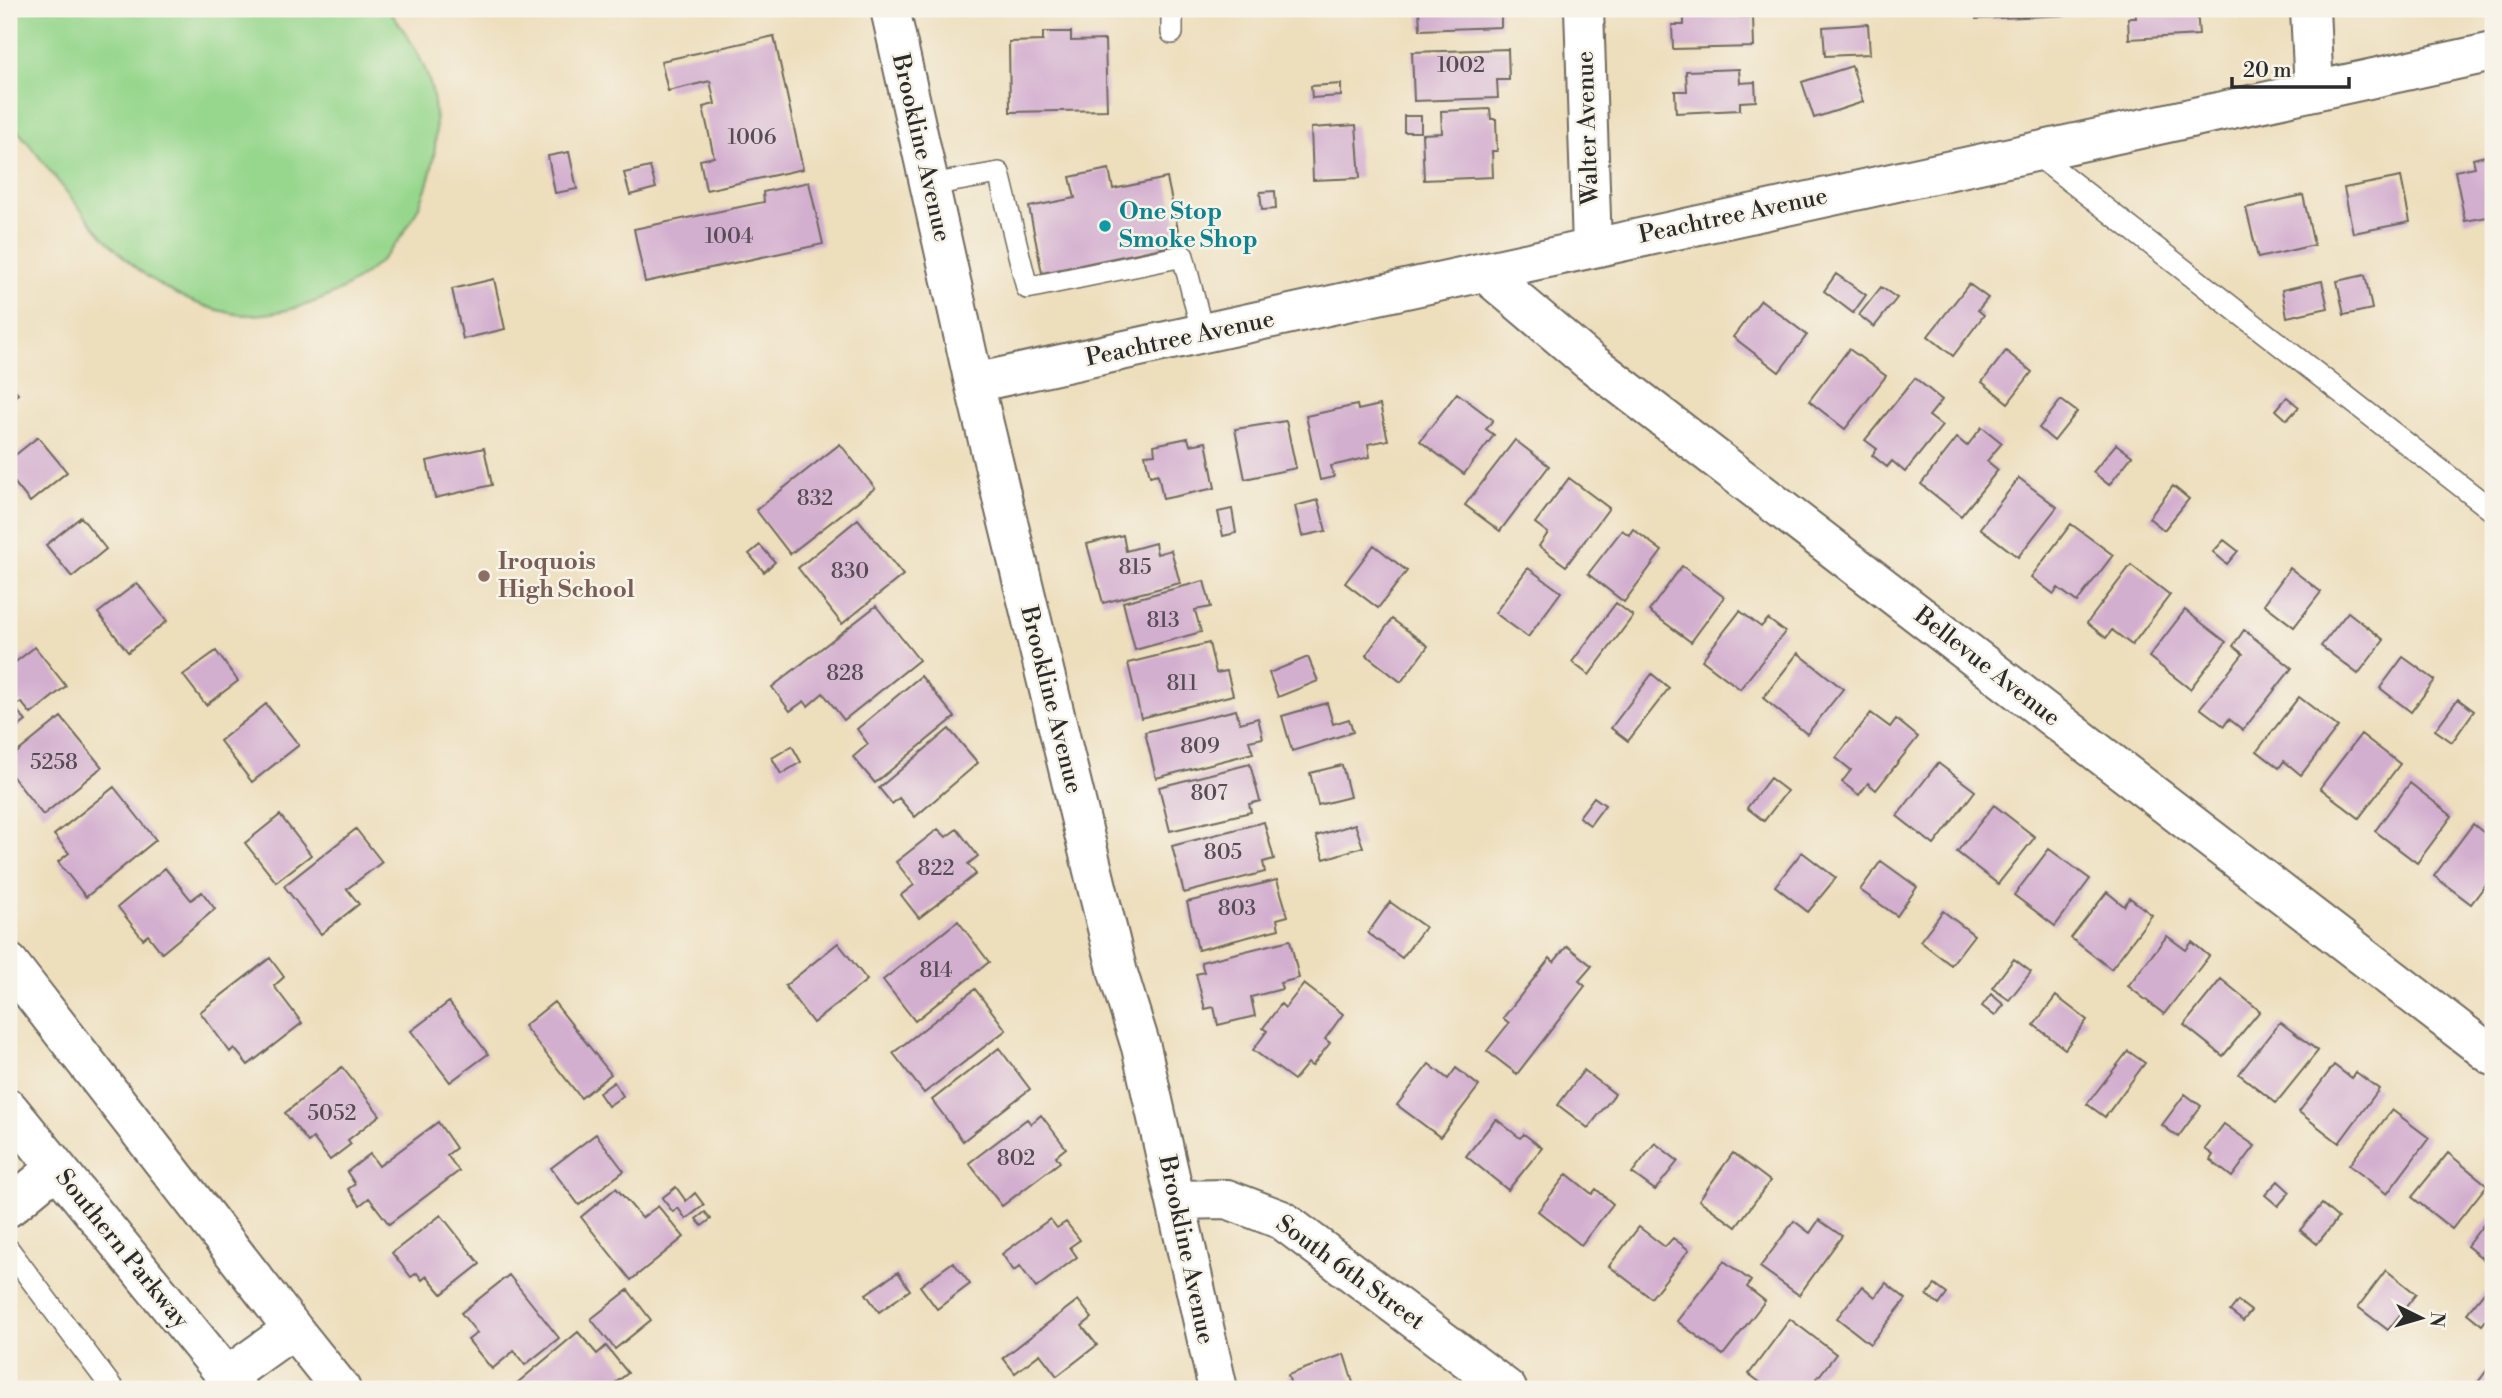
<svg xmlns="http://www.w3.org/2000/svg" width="2502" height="1398" viewBox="0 0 2502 1398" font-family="'Libre Bodoni',serif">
<rect width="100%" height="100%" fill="#f7f3e8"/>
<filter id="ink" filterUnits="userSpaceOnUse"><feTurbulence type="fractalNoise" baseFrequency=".0143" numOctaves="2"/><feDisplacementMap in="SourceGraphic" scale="14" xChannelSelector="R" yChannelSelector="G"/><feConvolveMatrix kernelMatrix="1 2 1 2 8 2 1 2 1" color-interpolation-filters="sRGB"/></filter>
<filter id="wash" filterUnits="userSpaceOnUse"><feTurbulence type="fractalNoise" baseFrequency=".00686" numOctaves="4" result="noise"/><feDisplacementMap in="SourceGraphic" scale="28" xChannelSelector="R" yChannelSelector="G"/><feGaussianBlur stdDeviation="1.57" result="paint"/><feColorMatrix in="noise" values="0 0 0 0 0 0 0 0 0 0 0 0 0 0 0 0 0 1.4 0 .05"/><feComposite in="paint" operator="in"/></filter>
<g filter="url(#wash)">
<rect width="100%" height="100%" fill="#eddebc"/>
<path fill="#97d78d" stroke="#61815c" stroke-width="2" d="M9,9H388C409,36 430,67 434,103C445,183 404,259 333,294C307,307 259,320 230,313C165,299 122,262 82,211C64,189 47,167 29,144C23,137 14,128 10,119C5,110 9,26 9,9Z"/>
<g id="blocks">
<path fill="#d3afcf" d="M1419,9H1501V27L1420,30Z
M1684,9H1740V17H1753L1754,47L1673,49L1672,25H1684Z
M1976,9H2070L2071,15L1976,19Z
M2135,9H2197L2199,35L2129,39L2128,18H2136Z
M1868,24L1870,54L1825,56L1823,27Z
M1043,32H1071V41L1105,40L1107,110L1010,112L1009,42L1043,41Z
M774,36L803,169L706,190L700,160L714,157L703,107L715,104L710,81L668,91L661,61Z
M1508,49L1509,80H1497L1498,98L1414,101L1412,52Z
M1852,66L1863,102L1814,118L1802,82Z
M1739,69L1740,83L1755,82L1756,101L1740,102V110L1676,113L1675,91H1687L1686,71Z
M1341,84V96L1312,98L1311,86Z
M1490,109L1491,119H1496L1497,151H1492L1493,177L1424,180L1422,134L1442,133L1441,111Z
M1404,116H1421V132H1404Z
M1356,125L1360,178L1313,180L1311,128Z
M569,152L577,189L555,193L548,156Z
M2493,154V216L2465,221L2455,171L2475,167L2473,159Z
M650,167L656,188L630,195L624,173Z
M1109,169L1113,189L1167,178L1181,244L1042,273L1029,207L1075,198L1070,177Z
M2401,177L2410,222L2353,233L2344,188Z
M809,182L823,244L645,282L634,229L764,202L763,192Z
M1275,191L1276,209L1262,210L1260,192Z
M2303,195L2314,245L2258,258L2246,208Z
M1836,274L1866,295L1853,313L1824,291Z
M2365,275L2372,309L2344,315L2337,281Z
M494,279L505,329L463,339L452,289Z
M2322,281L2328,308L2287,317L2282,290Z
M1969,284L1988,298L1978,310L1984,315L1953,356L1928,336Z
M1881,287L1897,298L1874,327L1859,315Z
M1761,300L1807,335L1779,372L1733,337Z
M1849,349L1886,376L1845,429L1809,401Z
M2006,351L2032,372L2008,403L1982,382Z
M1915,378L1942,400L1929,416L1942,426L1905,472L1892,461L1887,467L1872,455L1877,449L1865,440Z
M9,382L18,394L9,401Z
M1457,393L1493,420L1486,429L1494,435L1464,474L1420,441Z
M2287,397L2299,407L2287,420L2276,410Z
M2061,400L2077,412L2054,441L2039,428Z
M1357,405L1358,410L1380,405L1388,440L1368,444L1370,457L1331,466L1334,477L1320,480L1306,416Z
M1286,421L1296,468L1245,479L1235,429Z
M1982,427L2002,443L1987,461L1998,470L1961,516L1921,484L1957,438L1967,446Z
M38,437L67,472L30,502L9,476V460Z
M1188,438L1190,445L1206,442L1215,488L1163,499L1158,474L1150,476L1145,455L1155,454L1154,445Z
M1515,440L1549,466L1500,531L1465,505Z
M840,444L875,488L790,554L756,510Z
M2116,444L2132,456L2109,485L2093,472Z
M484,448L492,485L435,498L427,461Z
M1569,478L1609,508L1566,566L1539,546L1548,533L1535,523Z
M2019,478L2057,507L2018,557L1980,528Z
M2173,486L2189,499L2164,530L2149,518Z
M1318,500L1326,531L1302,536L1295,506Z
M1232,509L1236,533L1223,536L1218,512Z
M81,517L106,549L72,577L46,545Z
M858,519L903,575L842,624L798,568Z
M2071,524L2113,555L2077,602L2058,588L2054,594L2031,577Z
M1633,529L1662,551L1624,602L1588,574L1622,530L1629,535Z
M1123,535L1126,551L1155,543L1157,554L1171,550L1180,583L1103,603L1087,544Z
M2224,540L2238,551L2227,564L2213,552Z
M760,545L775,562L764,572L749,554Z
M1374,545L1407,571L1378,608L1345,583Z
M2131,565L2170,595L2132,645L2112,630L2106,638L2087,623Z
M1682,566L1724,597L1691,642L1649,611Z
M1528,568L1561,592L1528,637L1495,613Z
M2290,568L2321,592L2294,627L2264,604Z
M1204,581L1211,607L1195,610L1201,632L1135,650L1123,602Z
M137,583L167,621L128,652L98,613Z
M1616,603L1633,616L1589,675L1572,662Z
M876,606L919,660L844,720L823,693L808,706L804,701L790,711L772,687Z
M2185,610L2226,642L2190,689L2149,657Z
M1740,611L1761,627L1768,619L1785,632L1740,689L1702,660Z
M2348,612L2384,640L2358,674L2321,646Z
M1392,619L1428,646L1401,682L1366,655Z
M2244,630L2292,668L2243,730L2229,719L2224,726L2200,708L2243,654L2233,646Z
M1209,643L1216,673L1227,671L1233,695L1141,718L1128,663Z
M35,647L66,686L31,714L21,702L14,707L26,721L9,734V667Z
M216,651L238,681L206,705L183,675Z
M1798,653L1843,689L1807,734L1763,698Z
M1308,657L1318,681L1278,697L1269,673Z
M2403,657L2435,680L2411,712L2380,688Z
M1652,674L1669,688L1628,741L1611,728Z
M921,676L955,717L875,783L853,757L868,744L857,729Z
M2299,697L2338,727L2301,775L2284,761L2279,768L2257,751Z
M2458,699L2474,711L2452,742L2435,730Z
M1327,703L1333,724L1349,719L1353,732L1292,751L1282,716Z
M266,704L299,745L252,782L220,741Z
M1236,710L1240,723L1258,718L1263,738L1249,741L1253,753L1156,778L1145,732Z
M1871,713L1890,727L1896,719L1918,737L1876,790L1868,783L1859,795L1842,782L1851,770L1836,758Z
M61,717L102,767L43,815L9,772V759Z
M949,729L978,763L915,817L899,798L892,804L879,788Z
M2361,734L2400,764L2359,818L2320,788Z
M792,746L801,762L781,774L772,758Z
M1938,763L1975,791L1934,845L1897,816Z
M1250,764L1260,801L1249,804L1251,812L1170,831L1159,787Z
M1342,765L1350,797L1318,805L1310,773Z
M1770,778L1787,791L1764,821L1747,808Z
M2410,783L2452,816L2417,863L2375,831Z
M114,787L156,840L86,897L58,862L69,853L54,835Z
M1594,797L1605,805L1590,825L1579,817Z
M1994,805L2035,837L1998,884L1957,852Z
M280,815L311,855L276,882L245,843Z
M1264,822L1274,859L1263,862L1265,872L1184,893L1172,846Z
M1355,824L1363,847L1324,859L1316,836Z
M2473,824L2493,840V875L2471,904L2434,876Z
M356,829L382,862L347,889L359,904L321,934L284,886Z
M938,829L946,837L957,829L978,856L968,864L976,874L919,918L901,895L914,885L896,862Z
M2049,849L2090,879L2055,926L2014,895Z
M1802,852L1836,878L1808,912L1775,886Z
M1881,861L1917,887L1897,916L1860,890Z
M165,868L191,900L202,892L215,909L162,953L148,935L143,939L118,907Z
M1277,880L1288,916L1277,919L1279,929L1198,950L1187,902Z
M2107,892L2124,906L2130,898L2152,915L2111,969L2071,938Z
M1390,902L1425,927L1402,958L1368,933Z
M1943,911L1974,935L1951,965L1920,941Z
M958,921L989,962L915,1021L883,980Z
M2167,936L2186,950L2192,942L2209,956L2164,1014L2128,986Z
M1290,940L1299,978L1280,983L1282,989L1251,997L1255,1016L1218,1025L1214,1007L1205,1009L1196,974L1204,972L1201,962Z
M838,943L867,980L813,1023L785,986Z
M1567,946L1592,966L1579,981L1585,986L1517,1074L1487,1051L1509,1023L1503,1018L1550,958L1554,962Z
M270,958L284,977L274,986L302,1023L248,1065L234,1048L230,1052L200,1012Z
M2014,959L2031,972L2009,1000L1992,988Z
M2221,979L2260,1011L2223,1056L2184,1025Z
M1304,984L1343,1014L1325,1039L1330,1043L1312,1066L1308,1063L1294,1080L1253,1050L1267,1031L1263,1028L1281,1004L1285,1008Z
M975,989L1006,1030L924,1093L893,1053Z
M1991,994L2004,1005L1995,1016L1982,1006Z
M2056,996L2087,1020L2065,1049L2034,1025Z
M449,1002L488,1054L450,1082L411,1031Z
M554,1002L611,1074L581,1098L524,1026Z
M2280,1022L2318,1051L2276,1103L2239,1074Z
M999,1048L1030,1089L963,1141L932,1100Z
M2128,1051L2145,1063L2105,1117L2087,1104Z
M1429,1064L1448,1079L1456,1068L1479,1086L1440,1137L1397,1105Z
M2334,1065L2351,1078L2356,1072L2379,1089L2339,1143L2299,1112Z
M342,1067L380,1115L348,1140L351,1144L330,1160L313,1138L308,1142L285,1113Z
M1584,1070L1615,1094L1588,1128L1558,1105Z
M614,1082L623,1096L608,1106L599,1093Z
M2185,1094L2201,1106L2178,1137L2162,1125Z
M2392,1110L2429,1138L2387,1194L2349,1165Z
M1041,1115L1066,1148L1056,1156L1060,1162L1002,1206L969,1163L1027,1119L1031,1124Z
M1496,1119L1520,1138L1524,1134L1542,1148L1508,1190L1466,1156Z
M438,1122L456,1148L447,1155L459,1171L389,1224L369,1198L360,1205L348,1189L355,1184L347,1172L370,1154L379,1166Z
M2224,1124L2255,1146L2232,1177L2210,1160L2213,1155L2205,1149Z
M596,1134L624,1171L579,1205L551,1168Z
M1655,1143L1678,1161L1655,1190L1632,1173Z
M1733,1153L1770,1181L1736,1227L1699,1200Z
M2448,1153L2487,1185L2452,1229L2412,1197Z
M1567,1174L1592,1194L1596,1189L1613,1204L1581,1245L1538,1211Z
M2278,1181L2290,1192L2278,1206L2265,1195Z
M676,1187L686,1201L695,1193L704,1205L686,1219L678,1208L673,1212L662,1198Z
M616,1188L642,1218L658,1206L684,1237L631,1280L581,1217Z
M2322,1204L2338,1218L2317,1244L2300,1230Z
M705,1212L711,1219L702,1226L696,1219Z
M2493,1212V1267L2467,1246Z
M441,1215L480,1264L442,1294L427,1276L422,1280L417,1273L411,1277L392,1253Z
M1050,1219L1057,1228L1066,1222L1080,1240L1070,1247L1077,1257L1036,1288L1020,1266L1014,1271L1002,1254Z
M1819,1220L1842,1236L1799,1295L1760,1267L1794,1221L1810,1233Z
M1639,1227L1665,1247L1673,1238L1689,1250L1651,1298L1609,1266Z
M1724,1261L1751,1281L1747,1287L1765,1301L1723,1355L1677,1321Z
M953,1262L970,1284L937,1309L920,1286Z
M2386,1270L2416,1294L2388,1330L2358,1307Z
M898,1272L910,1290L879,1312L866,1294Z
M509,1275L559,1338L525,1365L514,1351L492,1369L468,1340L477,1333L461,1313Z
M1886,1283L1906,1299L1870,1344L1837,1318L1862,1286L1875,1297Z
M1935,1285L1947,1294L1939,1305L1927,1295Z
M628,1290L651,1320L615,1349L591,1319Z
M2485,1291L2493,1298V1311L2482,1325L2467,1313Z
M1078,1300L1092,1318L1082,1326L1097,1345L1057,1376L1040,1354L1015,1373L1003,1358Z
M2238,1301L2251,1311L2243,1321L2230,1311Z
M1790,1319L1836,1354L1809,1389H1769L1749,1374Z
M578,1332L597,1354L606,1346L628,1373L614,1384L617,1386L613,1389H510Z
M1344,1354L1355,1389H1292L1288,1375Z
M2493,1362V1389H2473Z"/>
</g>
</g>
<g filter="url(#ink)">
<use href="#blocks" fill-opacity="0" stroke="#6f6a5e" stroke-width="2"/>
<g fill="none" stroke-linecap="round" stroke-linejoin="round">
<defs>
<path id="lane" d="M1172,33V9
M2033,152L2493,511
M930,185L999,173L1027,288L1183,256L1203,334
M9,1250L113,1389"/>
<path id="street" d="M890,9L974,383L1118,973L1141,1047L1218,1389
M1584,9L1592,247
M2310,9L2314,91
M1485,273L1589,361L2493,1056
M974,383L2493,52
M9,963L293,1329L226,1377
M1176,1200L1227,1199L1282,1220L1507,1389
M9,1207L56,1168
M293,1329L341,1389"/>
<path id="secondary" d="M9,1109L237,1389"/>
</defs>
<use href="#lane" stroke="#6f6a5e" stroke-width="24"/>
<use href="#street" stroke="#6f6a5e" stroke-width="42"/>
<use href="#secondary" stroke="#6f6a5e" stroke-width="42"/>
<use href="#lane" stroke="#fff" stroke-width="21"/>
<use href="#street" stroke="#fff" stroke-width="38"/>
<use href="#secondary" stroke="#fff" stroke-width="38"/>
</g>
</g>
<circle fill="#0f9aa8" stroke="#f7f3e8" stroke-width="2.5" cx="1105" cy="226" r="7"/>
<circle fill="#8d6e63" stroke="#f7f3e8" stroke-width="2.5" cx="484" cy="576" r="7"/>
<g text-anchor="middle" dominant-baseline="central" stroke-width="5" stroke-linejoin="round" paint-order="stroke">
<g font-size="21" fill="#554c54">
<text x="1461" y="66">1002</text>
<text x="752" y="138">1006</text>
<text x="729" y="237">1004</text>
<text x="815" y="499">832</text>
<text x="1135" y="568">815</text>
<text x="850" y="572">830</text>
<text x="1163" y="621">813</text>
<text x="845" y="674">828</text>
<text x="1182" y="684">811</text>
<text x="1200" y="747">809</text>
<text x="54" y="763">5258</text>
<text x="1209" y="794">807</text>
<text x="1223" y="853">805</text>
<text x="936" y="869">822</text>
<text x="1237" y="909">803</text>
<text x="936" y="971">814</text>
<text x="332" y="1114">5052</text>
<text x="1016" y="1159">802</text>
</g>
<g font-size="24" fill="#2b2b2b" stroke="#f7f3e8">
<text transform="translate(1588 128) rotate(-92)">Walter Avenue</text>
<text transform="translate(921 148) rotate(77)">Brookline Avenue</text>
<text transform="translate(1733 216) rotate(-12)">Peachtree Avenue</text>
<text transform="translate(1180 339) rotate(-12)">Peachtree Avenue</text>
<text transform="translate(1987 667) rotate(38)">Bellevue Avenue</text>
<text transform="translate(1051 700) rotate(76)">Brookline Avenue</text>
<text transform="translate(122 1249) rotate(51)">Southern Parkway</text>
<text transform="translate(1186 1250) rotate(78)">Brookline Avenue</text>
<text transform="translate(1350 1273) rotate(36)">South 6th Street</text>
</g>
<g font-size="24" font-weight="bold" fill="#0d838f" stroke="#f7f3e8" text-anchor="start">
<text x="1119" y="212">One Stop<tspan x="1119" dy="28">Smoke Shop</tspan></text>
</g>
<g font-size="24" font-weight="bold" fill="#785e54" stroke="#f7f3e8" text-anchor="start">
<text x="498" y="562">Iroquois<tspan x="498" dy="28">High School</tspan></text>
</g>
</g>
<rect width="2502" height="1398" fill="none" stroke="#f7f3e8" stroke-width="35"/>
<g transform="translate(2421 1318) rotate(95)" stroke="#f7f3e8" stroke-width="5" paint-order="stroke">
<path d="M0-5L12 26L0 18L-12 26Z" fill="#2b2b2b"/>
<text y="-10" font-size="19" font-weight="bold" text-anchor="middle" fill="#2b2b2b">N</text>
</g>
<path d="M2232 77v10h117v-10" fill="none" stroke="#2b2b2b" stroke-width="3.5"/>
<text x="2243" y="77" font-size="21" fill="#2b2b2b" stroke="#f7f3e8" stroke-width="5" paint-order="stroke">20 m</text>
</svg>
